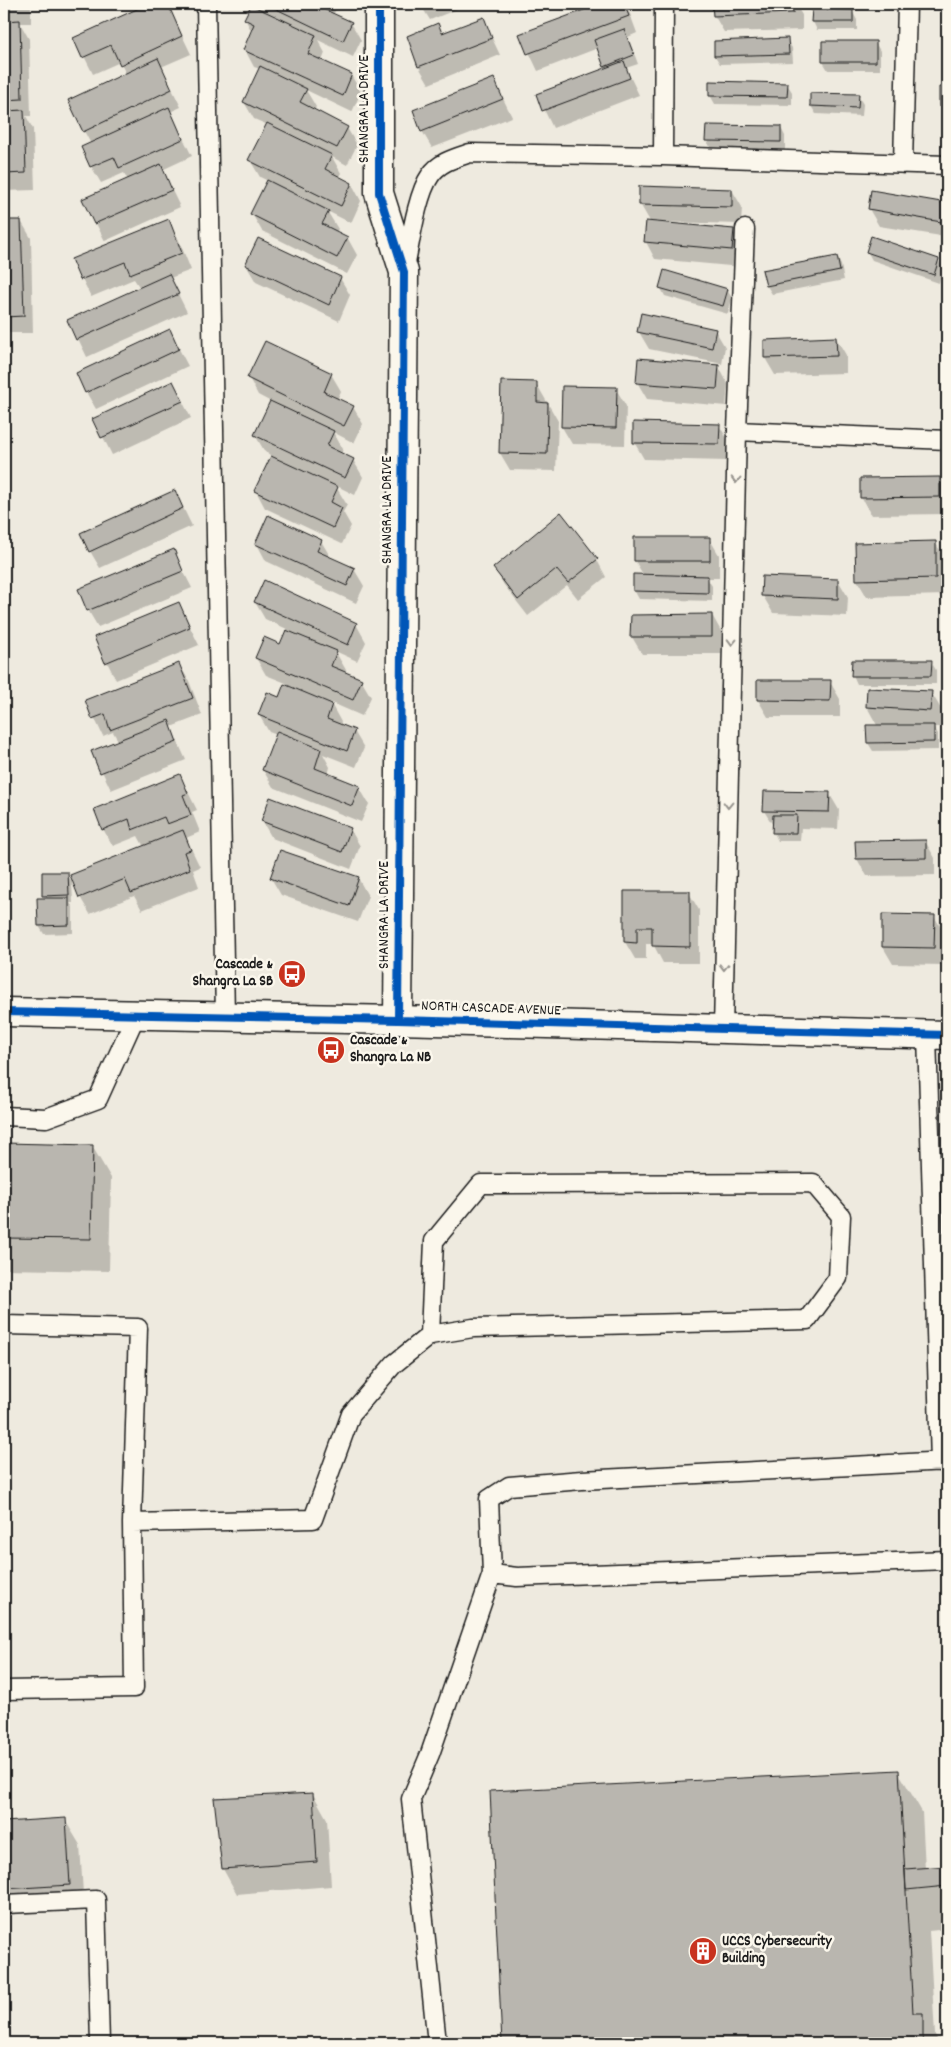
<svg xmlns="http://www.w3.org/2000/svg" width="951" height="2047" viewBox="0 0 951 2047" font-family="Dekko,sans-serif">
<rect width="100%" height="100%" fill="#eeeadf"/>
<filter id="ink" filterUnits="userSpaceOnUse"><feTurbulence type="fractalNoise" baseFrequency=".02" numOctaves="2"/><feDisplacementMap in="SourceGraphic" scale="10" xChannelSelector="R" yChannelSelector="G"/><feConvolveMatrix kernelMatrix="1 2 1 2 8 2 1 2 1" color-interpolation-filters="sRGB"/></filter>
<g filter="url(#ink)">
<path fill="#0003" d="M4,4H31V23H20L29,39L31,116H26L33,129L35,190L4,191Z
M151,4H167L191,54L161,67L181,107L170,112L192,156L162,170L180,207L105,241L84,200L128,180L124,173L101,183L91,166V144L84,131L126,74L120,62L93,74L75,38Z
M250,4H333L336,9L333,15L351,23L361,40L353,57L318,40L325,53L322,61L351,75L361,92L352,112L306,90L316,107L314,111L347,128L357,145L347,165L332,157L341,173L338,178L352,184L361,201L351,223L327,211L338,229L336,232L347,237L357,255L347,274L262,231L252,214L268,181L260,177L250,160L268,125L254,119L244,102L260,69L254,67L245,50L252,32L245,19L251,6Z
M420,4H470L430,20Z
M603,4H624L630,14L637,33L628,37L638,64L626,68L639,95L553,128L537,95L607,69L598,48L538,71L521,35Z
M714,4H795L802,15V30L724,32L714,15Z
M852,11L857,20V30H817L813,22Z
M483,19L500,55L429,84L419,67L408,37L438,25L443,34Z
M787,40L792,48L793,62L720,64L715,56Z
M875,42L880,51V70H828L823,62Z
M494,80L512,117L432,148L422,131Z
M787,84L792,92V105L715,104L710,95Z
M947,88V114H945L941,105L940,89Z
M858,96L863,104L862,116L816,114L811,106Z
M781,128L785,136V150L711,149L707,141Z
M732,190L742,207L741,224L662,222V224L733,231L743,248L741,267L655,259L646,242L651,223L640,204Z
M872,191L947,204V237L879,226L869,209Z
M21,221L31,238L33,333H4V222Z
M168,221L178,238L191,270L170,278L187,312L87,357L69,320L140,288L134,279L91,297L73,260Z
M867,251L938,260L943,268L939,283L872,260Z
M837,257L841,265L844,280L772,294L767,286Z
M246,265L340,278L350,295L339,321L256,282Z
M660,287L727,290L732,298L728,314L665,296Z
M169,330L188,366L96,409L86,392Z
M715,330L725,347L722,364L649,349L639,332Z
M836,338L846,355V373L775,375L765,358V341Z
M719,367L728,384L726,406L647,399L637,382Z
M331,374L341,391L337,400L353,407L363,424L354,443L333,432L343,449L341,454L353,460L363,477L355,495L335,485L347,505L343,512L351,526L342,544L265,508L256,491L272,456L265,452L255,435L271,402L258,395L249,378Z
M173,383L191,418L112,455L94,419Z
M536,383L558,421L556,471L510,470L500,453Z
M616,389L626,406L625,445L572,444L562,427Z
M719,425L729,442L728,461L644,459L634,442Z
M939,478L947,493V514L871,515L861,497Z
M175,491L192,526L100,568L90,551Z
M709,538L719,555V578H707L712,586V601L639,599L634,590L644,576L635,561Z
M321,541L331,558L354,569L364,586L356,603L266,561L257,544Z
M935,542L945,559L946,595L867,597L857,580Z
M173,551L192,588L98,627L88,610Z
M597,560L606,577L578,599L567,585L528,616L504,585L494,568Z
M838,580L848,597L847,616L773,613L763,596Z
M264,582L356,624L366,642L357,661L335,651L346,670L344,673L361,680L371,697L362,716L330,702L341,722L340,725L354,731L364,748L356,767L323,754L330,767L328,775L359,787L369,804L361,822L273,787L263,770L277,735L269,732L259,715L279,698L286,683L266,675L256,658L281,646L287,629L265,619L255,602Z
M178,603L199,645L116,680L95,638Z
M712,615L722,633L721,654H642L632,637Z
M931,662L936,670V684H857L853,675Z
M179,664L189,681L202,715L171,727L186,760L111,790L93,752L119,742L113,732L103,736L86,700Z
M830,682L840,699V717H768L758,700Z
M868,689L931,692L941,709L940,727H934L938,734V750L873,751L868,743L878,727L867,707Z
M180,776L197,810L192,812L200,832L186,838L200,867L193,870L199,887L142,910L134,896L90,914L80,897L144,847L138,836L113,846L103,829Z
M829,793L839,810L838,829L801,828L800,841H778L774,833V827L764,811Z
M262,821L350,829L360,846L351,869L272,838Z
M925,841L935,858V875L867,876L857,859Z
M67,874L72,882L73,903H70L73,907V933L44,934L39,926L45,899L43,895Z
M271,878H358L368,896L358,922L281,895Z
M626,892L689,893L699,910V963H663L653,944H646V959H635L625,942Z
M934,916L944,933L943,965L893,964L883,947Z
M4,1144L92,1146L111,1178L109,1271L4,1269Z
M898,1771L922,1812L925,1869L947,1867V1929L929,1931L935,2035L939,2043H503L491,1792Z
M313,1794L327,1819L331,1886L237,1894L223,1869Z
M65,1820L80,1845L84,1910L4,1915V1823Z"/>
<path fill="#b9b6af" stroke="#1c1c1c" d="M148,4H168L182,36L120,65L111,45L82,58L73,38Z
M266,4H321L319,7L352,22L343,41Z
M600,4H624L629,16L527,54L519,34Z
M712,4H793V13L713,16Z
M251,5L316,35L308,54L352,74L343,96L243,50L254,24L244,19Z
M812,9L853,10V22H811Z
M484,17L492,38L418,67L407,36L438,23L442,33Z
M20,20L22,99L4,100V21Z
M624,29L634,55L604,67L594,40Z
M788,38L789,54L714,56V41Z
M822,41H876V62H822Z
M158,58L172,89L83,132L68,100Z
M624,61L630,78L542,111L536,94Z
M260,66L307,89L300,102L348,127L337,148L243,102Z
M494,78L503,99L421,132L413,110Z
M709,81L788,83L787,97L709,96Z
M939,87H947V106H939Z
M810,93L859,94L858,108L810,106Z
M169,107L183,139L119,168L114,157L90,167L81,147Z
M24,110L26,173L4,174V111Z
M267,123L332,155L325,169L352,183L341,206L248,160Z
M706,125L781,126V142L705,141Z
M161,164L172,190L94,224L82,199Z
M267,180L329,211L322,224L348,237L337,258L250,214Z
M639,186L732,189V207L639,205Z
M871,190L947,203V223L868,209Z
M169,219L182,253L130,274L125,262L80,280L71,259Z
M4,220H21L24,316L4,317Z
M646,221L734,229L732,250L644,242Z
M871,236L939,259L934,275L866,252Z
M258,238L341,277L329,305L245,265Z
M837,256L840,271L766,286L762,270Z
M664,270L728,289L723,306L659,288Z
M169,274L179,294L76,340L67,320Z
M641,313L716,329L712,348L637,332Z
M170,329L179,349L85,393L76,373Z
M836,337L837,356L764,358V340Z
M265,341L332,373L324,392L354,406L344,426L247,378Z
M638,358L719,365L717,389L636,383Z
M173,381L183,401L101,438L92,419Z
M501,381L537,382V402L548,403L547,454L499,453Z
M562,386L617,387L616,428L561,427Z
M270,401L334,431L327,446L354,459L345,478L254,435Z
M633,422L720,424L719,444L633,443Z
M271,456L338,487L331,502L342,508L333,528L254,491Z
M940,477V497L860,498V478Z
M175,490L183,508L89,552L80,533Z
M561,512L598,559L568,583L556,569L518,600L493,568Z
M268,515L322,540L317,551L355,568L347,586L255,544Z
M634,537H710V561H634Z
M936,541V578L856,580L855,543Z
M174,549L183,571L87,611L78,589Z
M633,574L708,576V593L633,591Z
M762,576L838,579V599L761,596Z
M264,580L357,623L348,645L254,602Z
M179,602L190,627L105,663L94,637Z
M712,614V637H630L631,615Z
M286,630L337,651L331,666L362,679L353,700L255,658L264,637L280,644Z
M852,660H932L931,676H851Z
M179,663L193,698L110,730L105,714L92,719L85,700Z
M757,680H831L830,701L757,700Z
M284,684L332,704L327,719L355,730L347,751L258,715L267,692L279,697Z
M867,688L932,691L930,711L866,707Z
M169,720L177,742L100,773L91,751Z
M866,725H934V742L867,743Z
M277,731L321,749L315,768L360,786L352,806L262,770Z
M180,774L188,793L183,795L191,815L167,824L164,817L132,830L129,819L102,830L94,809Z
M764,791L830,792L829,812L763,811Z
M270,797L351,828L342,852L261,821Z
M773,815H797L796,833H772Z
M183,830L191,850L184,852L190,869L131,893L125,879L79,898L70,875Z
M926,840V858L856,859L855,841Z
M280,850L359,877L349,906L270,878Z
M42,872H68L69,895L42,896Z
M624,891H690V947L652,946V927H637V943L624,942Z
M37,898H69V925L38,926Z
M882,914L935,915L934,948L882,947Z
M4,1143L93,1145L91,1239L4,1238Z
M899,1770L913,2013H923V2043H502L490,1791Z
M313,1793L317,1862L222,1869L214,1798Z
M66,1818L70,1885L4,1889V1822Z
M947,1866V1886L906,1890L905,1869Z"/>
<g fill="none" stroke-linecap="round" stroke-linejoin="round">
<defs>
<path id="service" d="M206,4L225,1016
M663,156L664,4
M903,164L907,4
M405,267C410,244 417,194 430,176C439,162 455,158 470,153L663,156L947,165
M737,431L947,440
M723,1029L737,431L745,229
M927,1035L940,1462
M4,1116L46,1118L98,1099L136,1015
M4,1325L138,1328L132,1523L134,1688L4,1690
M132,1523L313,1519L351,1414L394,1364L430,1335L473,1328L807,1320L838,1278L841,1216L813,1183L481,1184L434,1241L430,1335
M492,1574L517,1577L947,1560
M4,1904L96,1900L100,2043
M437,2043L411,1799L430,1754L492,1574L489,1499L509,1486L582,1480L947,1461"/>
<path id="minor" d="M379,4V193L404,272L398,1020"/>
<path id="tertiary" d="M4,1012L398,1020L947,1035"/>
</defs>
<use href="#service" stroke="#1c1c1c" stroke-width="21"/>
<use href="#minor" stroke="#1c1c1c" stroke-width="31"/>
<use href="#tertiary" stroke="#1c1c1c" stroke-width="31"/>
<use href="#service" stroke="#fbf7ec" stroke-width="18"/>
<use href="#minor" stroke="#fbf7ec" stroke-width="28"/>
<use href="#tertiary" stroke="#fbf7ec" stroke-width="28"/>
<defs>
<path id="cycleway" d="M379,4V193L404,272L398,1020
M4,1012L398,1020L947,1035"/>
</defs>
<use href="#cycleway" stroke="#fbf7ec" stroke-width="11"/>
<use href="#cycleway" stroke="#0057b8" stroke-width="8"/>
</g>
<defs><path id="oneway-chevron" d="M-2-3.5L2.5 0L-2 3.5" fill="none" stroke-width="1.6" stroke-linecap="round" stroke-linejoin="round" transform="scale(1.25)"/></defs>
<g stroke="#97948e">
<use href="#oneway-chevron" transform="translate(736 480) rotate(91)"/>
<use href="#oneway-chevron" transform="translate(732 642) rotate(91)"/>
<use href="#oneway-chevron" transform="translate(728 805) rotate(91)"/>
<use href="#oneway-chevron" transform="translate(724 967) rotate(91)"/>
</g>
</g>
<defs>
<symbol id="bus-disc" viewBox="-11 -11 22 22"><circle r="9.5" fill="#c8321e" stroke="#fbf7ec"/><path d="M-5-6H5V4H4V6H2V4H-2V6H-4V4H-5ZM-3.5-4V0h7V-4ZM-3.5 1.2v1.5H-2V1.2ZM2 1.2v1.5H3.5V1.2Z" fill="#fff"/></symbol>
<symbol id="building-disc" viewBox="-11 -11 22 22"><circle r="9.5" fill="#c8321e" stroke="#fbf7ec"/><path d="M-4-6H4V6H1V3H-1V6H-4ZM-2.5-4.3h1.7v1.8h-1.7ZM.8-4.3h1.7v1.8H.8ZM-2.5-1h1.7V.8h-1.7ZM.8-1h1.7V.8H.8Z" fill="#fff"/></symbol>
</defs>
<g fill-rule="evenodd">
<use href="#bus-disc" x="276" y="958" width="32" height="32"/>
<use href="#bus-disc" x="315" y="1034" width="32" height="32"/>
<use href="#building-disc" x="687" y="1935" width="32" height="32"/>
</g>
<g text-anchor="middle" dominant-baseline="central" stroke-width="5" stroke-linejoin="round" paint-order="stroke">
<g font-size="15" fill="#1c1c1c" stroke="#fbf7ec">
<text transform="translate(365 109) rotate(-90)">SHANGRA LA DRIVE</text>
<text transform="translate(388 510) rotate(-90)">SHANGRA LA DRIVE</text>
<text transform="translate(385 915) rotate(-90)">SHANGRA LA DRIVE</text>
<text transform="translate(491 1009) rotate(2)">NORTH CASCADE AVENUE</text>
</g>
<g font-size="15" font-weight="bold" fill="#1c1c1c" stroke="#fbf7ec" text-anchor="start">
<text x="273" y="965" text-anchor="end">Cascade &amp;<tspan x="273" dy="17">Shangra La SB</tspan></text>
<text x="350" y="1041">Cascade &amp;<tspan x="350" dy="17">Shangra La NB</tspan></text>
<text x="722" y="1942">UCCS Cybersecurity<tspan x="722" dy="17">Building</tspan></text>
</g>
</g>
<rect width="951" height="2047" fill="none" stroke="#fbf7ec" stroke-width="20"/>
<rect x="10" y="10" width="931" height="2027" fill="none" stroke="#1c1c1c" stroke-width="2" filter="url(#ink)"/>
</svg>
